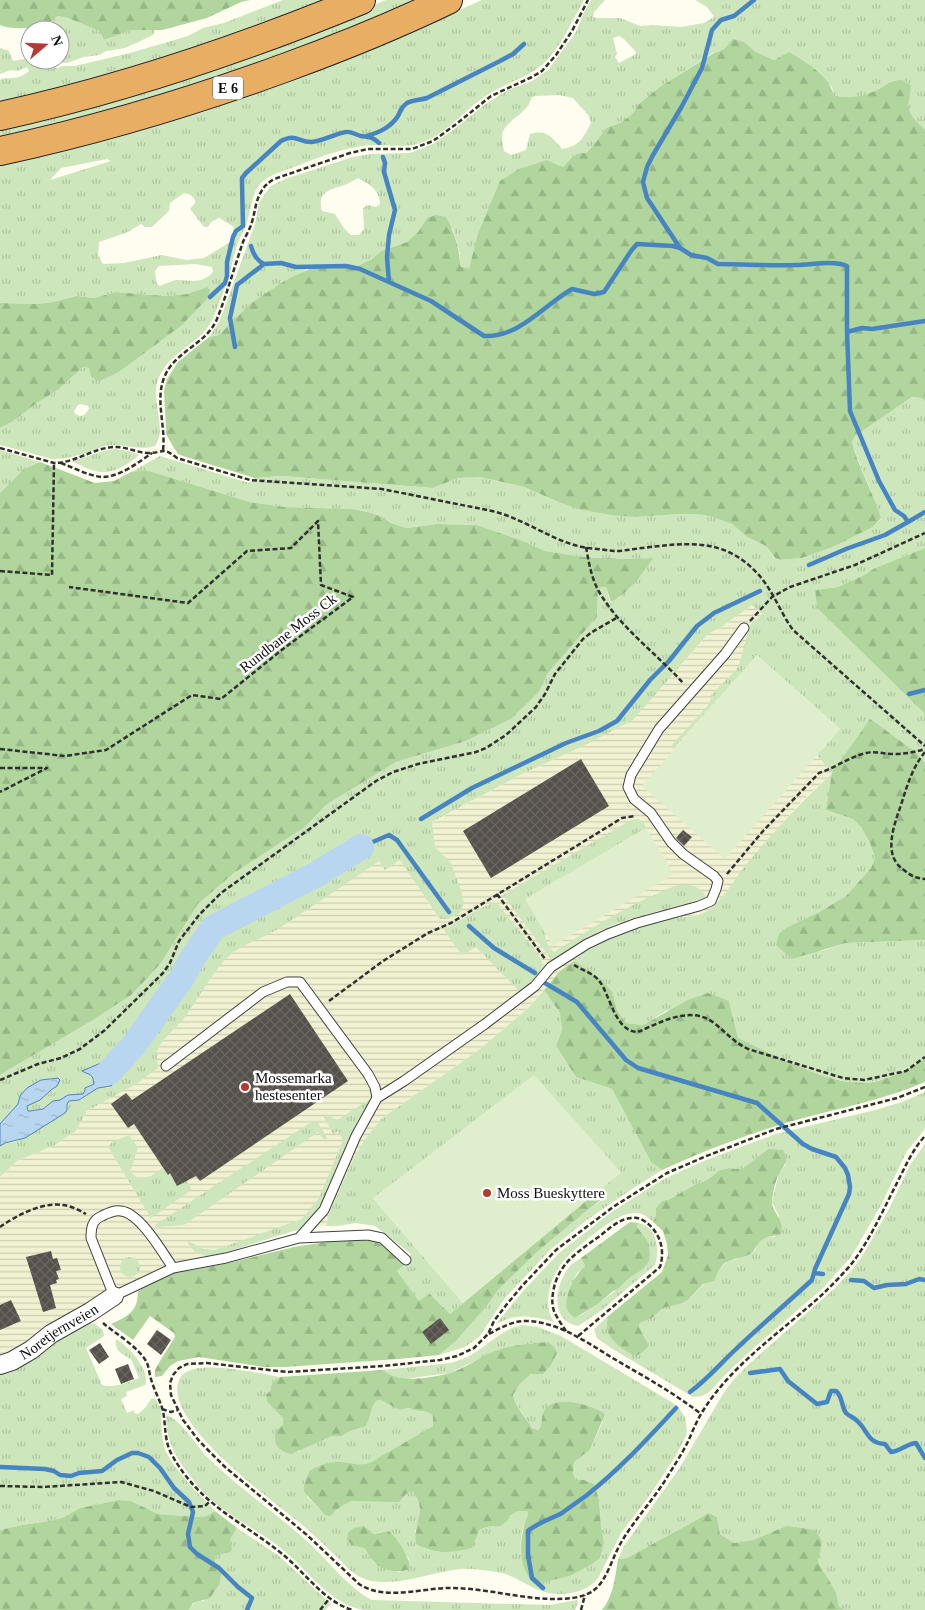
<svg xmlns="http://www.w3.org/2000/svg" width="925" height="1610" viewBox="0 0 925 1610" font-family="'Times New Roman',serif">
<defs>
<pattern id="farmland-rules" width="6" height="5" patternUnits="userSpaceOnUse" patternTransform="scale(1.25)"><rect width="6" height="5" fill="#f1f2d2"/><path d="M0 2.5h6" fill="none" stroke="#cdceb3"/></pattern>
<pattern id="grass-tufts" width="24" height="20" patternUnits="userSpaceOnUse" patternTransform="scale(1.25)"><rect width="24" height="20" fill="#cde6bc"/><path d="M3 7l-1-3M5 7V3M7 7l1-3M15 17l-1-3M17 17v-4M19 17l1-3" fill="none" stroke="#afc4a0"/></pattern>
<pattern id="forest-firs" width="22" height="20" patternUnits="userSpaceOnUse" patternTransform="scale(1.25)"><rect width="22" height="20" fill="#b0d59d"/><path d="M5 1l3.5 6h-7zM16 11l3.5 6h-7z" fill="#96b686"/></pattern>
<pattern id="water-ripples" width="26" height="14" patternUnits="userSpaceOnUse" patternTransform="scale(1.25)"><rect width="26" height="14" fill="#b9d6f1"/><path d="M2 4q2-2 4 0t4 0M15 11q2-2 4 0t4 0" fill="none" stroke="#9eb6cd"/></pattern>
<pattern id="building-cross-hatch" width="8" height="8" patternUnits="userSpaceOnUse" patternTransform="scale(1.25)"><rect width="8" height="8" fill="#56504b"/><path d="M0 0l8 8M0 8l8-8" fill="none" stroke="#696561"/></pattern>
</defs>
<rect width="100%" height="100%" fill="#fefdf0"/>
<path fill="url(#farmland-rules)" d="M752,605L766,618L832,773L803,800L777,829L745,867L717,904L704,913L685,917L559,972L528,1008L480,1049L381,1119L354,1157L329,1214L326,1226L293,1231L220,1254L172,1262L86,1306L18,1350L0,1356V1177L17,1161L55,1145L76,1131L87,1111L112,1096L222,946L416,831L524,773L579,748L668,679L685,661L708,634L723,626Z"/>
<path fill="url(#grass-tufts)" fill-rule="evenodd" d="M283,0H326C293,12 260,26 227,37C152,63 77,84 0,102V80C5,77 7,79 13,78C19,78 24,75 29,71L27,67L17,71L11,70L0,74V48L9,51L13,61L30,58V60H60V30H53L50,23L58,16L68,18L99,31L104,40L132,30H155L153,35L149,37L125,48L106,51L99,55L84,57L67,63L52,62V67L58,68L62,66H75L130,53L188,36L203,28L224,23Z
M386,0H426L268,64L0,142V125L327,24Z
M482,0H584C572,20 563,44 546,61C532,76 511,81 494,91C465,106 447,138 413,145C397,148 380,143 363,146C341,149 322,156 302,164C289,170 272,172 261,183C251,194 252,208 247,222C245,230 239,238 237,246C234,254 232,263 230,272C225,287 220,303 213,318C201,346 166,351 157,383C152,402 167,431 155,446C141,451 126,444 111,445C103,446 96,449 89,452C77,456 65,459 53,459L0,445V428L12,422L37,403L59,389L83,367L119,372L181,326L207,287L187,294L166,296L116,292L94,298L77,296L53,302L37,304L0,303V166L109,140L207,111L339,62L393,40ZM107,159L111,161L50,180L61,168ZM184,193L191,195L195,200V203L190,209L204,227H208L211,222L219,218L234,227L232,241L204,258L186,260L162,255L124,263L103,264L98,255L99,242L128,232L141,224L145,227H152L169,211L170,203ZM195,264L212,267L213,272C202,285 189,280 176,280C171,281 165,284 160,286L158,285L156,281L155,271L159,266ZM81,404L88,406L89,409L84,415L80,416L75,414L74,411L78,405Z
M591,0H605L594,12L593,17L598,18H620L640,26L652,25L681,27L704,23L714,17L707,7L695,0H925V129C916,122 907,113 909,102C910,95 911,91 911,85C908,84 903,80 899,80C893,80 886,86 881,88C865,97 851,100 834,95L832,87L789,52L774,60L756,52L744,42L733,40L724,49L713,53L658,88L639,104L632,114L622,122L606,128L594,145L586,153H580L572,157L563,167L547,160L501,181L477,236L469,269L460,266V254L453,229L427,218L418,232L407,242L381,251L372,259L353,268L307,269L297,276L286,280L219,335L209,337L219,322L227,301L255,224L259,203L267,191L271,186L285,179L353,157L371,154L410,153L433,144L453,130L484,105L508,90L532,81L548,70L576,32L583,14ZM619,36L624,39L636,52V54L619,63L615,57L617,54L613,38ZM559,95L573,98L588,115L591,123C583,138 580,146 562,149C552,137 546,129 530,134L526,150L511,155L504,151C503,146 501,137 503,131C509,119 530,111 531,98L535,96ZM358,178C369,184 380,190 380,204L376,207L368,205L363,208L364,229L359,235H351L344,228L335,214L322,211C316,190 332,190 347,184C351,182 354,180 358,178Z
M912,397L921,398L925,401V548L875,568L864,575L838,587L815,590L817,608L925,714V763L916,752L891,734L826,810L853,819L861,827L870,843L875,858L871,868L846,896L821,911L788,927L821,951L846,943L925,940V1059L885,1079L862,1084L829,1078L804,1069L738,1038L729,1001L666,1011L643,1025L626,1023L617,1010L613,993L574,961C600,940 630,928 663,920C675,917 697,918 707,911C724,900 733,880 746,865C773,832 801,802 832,773L817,755L840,729L757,655L673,749L671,746L709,704L712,694L736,670L739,665L750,625L762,614L752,605L723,626L708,634L633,720L579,748L524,773L432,822L435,847L451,863L462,894L464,903L460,913L449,919H440L400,860L385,870L379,861C345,884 312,907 278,929C260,940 238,945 223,962C208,979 198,1000 184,1018C177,1028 158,1042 157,1053C156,1058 158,1064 158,1068L136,1084L87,1111L76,1131L55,1145L17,1161L0,1177V1146C6,1142 13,1143 19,1140C35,1132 50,1122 65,1113L67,1110V1104L69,1101C73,1100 78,1101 82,1099C91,1093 97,1085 109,1088L116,1080L120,1071L108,1060L82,1071L83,1072H88C92,1076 94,1079 94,1084L89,1086L83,1094L68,1095L60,1100L53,1101L43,1109L29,1111L27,1106L40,1100L55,1087L53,1078L41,1080L27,1088L20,1096L18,1104L0,1124V1075L88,1023L161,963L198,904L234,873L305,827L326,805L396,762L466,741L511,719L539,692L548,673L597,617L598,588L606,587L610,602L620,597L652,558L627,559L584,557L545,551L523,541L477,525L437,524L406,528L391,523L384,518L372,513L353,509L284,507L250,502L146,470L131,472L160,456L249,483L255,478L282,476L433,488L458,478L480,477L524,487L554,500L636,517L680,514L706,515L732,524L747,537L766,546L774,558L780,560L802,558L833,547L873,527L881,519C873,492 860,469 852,442L855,436Z
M115,449L129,451L139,455C130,463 115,473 102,472C92,472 81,465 71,461C87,458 100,450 115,449Z
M0,450L40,462L24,469L0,493Z
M638,819L644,822L646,828L525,899L545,933C545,941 548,946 554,952C588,931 622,908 659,893C665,890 673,886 680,885C690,884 702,887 706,897C666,911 624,916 588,937C576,944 565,958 551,959L503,895L631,820Z
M493,903L498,904L539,955L543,965V973L530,986L520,992L476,947L462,955L444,930L479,909Z
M544,990L560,1013L562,1029L556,1046L576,1077L612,1089L651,1162L662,1170L632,1189L587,1220L552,1248L505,1298L479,1337L465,1347L439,1355L456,1341L486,1307L499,1289L537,1252L578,1218L603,1199L600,1189L620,1173L373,1198L463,1303L450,1314L429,1293L419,1301L397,1271L404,1265L411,1254L375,1226L356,1223L338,1226H326L329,1214L354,1157L367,1137L381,1119L480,1049L528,1008Z
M925,1092V1129L907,1151L881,1205L851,1257L823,1288L756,1346L732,1368L709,1392L702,1396L693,1397L611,1348L597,1338L594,1329L607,1317C608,1322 606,1324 607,1329C609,1341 626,1352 637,1355L644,1351L649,1346L639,1327L640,1323L652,1318L663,1308L688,1300L721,1267L729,1261L737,1259L755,1250L760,1240L767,1236L775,1237L779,1216L772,1202L779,1173L786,1164L768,1149L743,1168L736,1169L729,1168L720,1170L707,1180L694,1185L670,1199L662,1201L656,1208V1216L653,1222C649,1218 643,1213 636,1213C622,1212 606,1225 595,1233C573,1251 555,1262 549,1292C547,1303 548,1313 554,1322C532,1316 518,1313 496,1324L524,1290L559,1253L613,1211L662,1180L706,1160L776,1134L875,1110L902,1102Z
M370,1099L369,1106L322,1207L303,1229L293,1231L220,1254L206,1256L195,1252L189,1245L188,1241L204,1249L215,1250L302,1219L319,1198L343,1140L338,1131L333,1134L324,1117L327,1114L334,1119H339Z
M317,1121L327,1138L324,1140L318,1132L184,1225L158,1227L155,1225L310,1123Z
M129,1135L138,1148L130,1172L139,1179L151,1176L163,1168L168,1174L179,1167L191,1188L190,1191L151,1218L108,1147L112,1142Z
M925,1144V1610H844L839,1606L836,1592L818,1562L821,1541L786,1526L753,1540L734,1543L720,1534L717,1517L709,1513L627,1558L618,1559L624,1546L679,1469L723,1394L734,1379L749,1364L834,1289L852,1270L863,1255L889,1209L910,1165Z
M638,1223C657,1226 660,1249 655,1265L602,1310L578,1326C549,1321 555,1285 569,1267C572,1263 577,1261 581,1258L585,1266L577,1273L567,1298L575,1318C584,1315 624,1286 628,1278C634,1267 637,1245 641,1232L637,1227Z
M120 1267a10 10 0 1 1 20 0a10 10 0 1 1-20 0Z
M90,1323L95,1324L103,1330L104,1336L86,1348L102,1385C115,1388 127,1383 139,1378L131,1359C122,1354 114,1351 116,1339C128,1346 151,1370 145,1385L126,1392L127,1396L121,1399L127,1413L134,1410V1413L138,1414L145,1408L151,1399L155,1398L161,1409L162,1435L165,1450L173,1464L191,1486L215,1511L207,1516L199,1517L158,1514L131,1501L119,1500L80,1508L62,1518L49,1521L22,1525L0,1530V1373L20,1366L68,1332Z
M522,1325L538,1327L561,1336L673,1403L679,1408L685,1417L687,1431L686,1436L675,1457L647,1499L621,1533L598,1578C587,1594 557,1598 539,1590C526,1585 517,1577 502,1573C489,1571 474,1568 460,1569C430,1572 389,1591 360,1577C352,1573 346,1566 340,1560C327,1548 315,1535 301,1524C272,1500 167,1425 178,1383C180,1375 186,1371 194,1369C215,1364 258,1373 280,1377L272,1383L270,1391L266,1396L267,1402L283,1418V1424L278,1430L298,1452L302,1448L332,1436H342L348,1432L366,1426C371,1417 370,1409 376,1401L380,1400L400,1410L409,1408C420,1414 423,1408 433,1415V1426L381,1456L374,1462L364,1465L333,1462L309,1471L307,1497L320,1509L335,1512L340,1507L352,1501L406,1494L412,1491C423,1504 420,1517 415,1532L423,1548C436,1553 448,1553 462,1550L479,1530L486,1527H493L518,1511H528C529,1516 527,1517 525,1522C521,1533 520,1544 521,1555L552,1579L570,1576L589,1566L604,1542L601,1526L599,1499L594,1484L584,1480H576L573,1475L574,1462L590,1450L603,1421L542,1416L541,1426L538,1430L532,1428C524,1415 518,1409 513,1395L520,1384L531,1374H543L532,1343L495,1351L450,1373L404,1379L388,1375L383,1370L451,1363C459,1360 467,1358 474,1353C491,1343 502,1329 522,1325ZM364,1526L374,1534C395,1527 399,1546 409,1559L400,1572L374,1563L364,1548L359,1546Z
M166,1415C180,1418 197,1447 208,1458C240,1489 277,1514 310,1544C328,1561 351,1590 372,1600L550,1605L577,1600L578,1602L575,1610H363C332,1604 312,1576 290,1556C264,1532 231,1519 206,1495C197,1486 191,1477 184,1468C172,1451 166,1436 166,1415Z
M237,1528L279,1556L331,1604L325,1610H189C193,1603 195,1601 203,1601L220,1583L222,1567L215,1563V1557C221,1553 227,1553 232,1548L230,1540Z"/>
<path fill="url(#forest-firs)" d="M0,0H250L241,2L207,18L162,30H132L104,40L99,31L68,18L58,16C55,18 52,22 48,23C36,29 12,30 0,25Z
M733,39L744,42L756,52L774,60L789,52C806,62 828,75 834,95C851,100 866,96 881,88C886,85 893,80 900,80C903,80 908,84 911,85C911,91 910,96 909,102C907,113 916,122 925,129V401L921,398L912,397L855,436L852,442C859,469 873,492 881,518L873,527L833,547L802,558L780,560L775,558L766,546L747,537L732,524L706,515L680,514L636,517L612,515L578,509L554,500L524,487L480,477L458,478L433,488L282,476L255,478L186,457L178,454L174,448L166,434V428L164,391L167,379L178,362L209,337L219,335L250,304L286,280L318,265L339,268H353L372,259L381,251L407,242L418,232L427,218L436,215L446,217C454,232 460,248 460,266L469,269L477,236L500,181L519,169L547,160L563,167L572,157L580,153H586L594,145L606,128L622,122L632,114L639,104L658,88L714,53L724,49Z
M207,287L210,290L207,299L181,326L119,372L99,381L91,377L89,368L83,367L59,389L37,403L12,422L0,428V303L37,304L53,302L77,296L94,298L116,292L166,296L187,294Z
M40,462L95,483L114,481L131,472L146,470L250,502L284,507L353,509L372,513L384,518L391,523L406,528L437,524L477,525L523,541L545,551L584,557L627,559L653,558C642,575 628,593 611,602L606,587L598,588L597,617L548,673L539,692L511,719L466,741L396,762L326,805L305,827L234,873L198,904L161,963L131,995L88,1023L0,1075V493L24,469Z
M925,548V714L817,608L815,590L838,587L864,575L875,568Z
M870,719L916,752L925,763V940L846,943L792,959L776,945L779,934L788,927L821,911L846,896L871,868L875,858L870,843L861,827L853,819L826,810L832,773Z
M574,961L601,979L613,993L617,1010L626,1023L643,1025L688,1000L708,993L729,1001L738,1038C777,1055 818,1081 861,1083C881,1084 908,1069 925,1059V1082C884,1100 839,1108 796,1120C750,1133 706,1150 662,1170L651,1162L612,1089L576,1077L556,1046L562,1029L560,1013L544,990L559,972Z
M768,1149L783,1150C790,1162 784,1164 779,1174C775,1181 773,1193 772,1201C772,1214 785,1218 781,1234C775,1237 768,1235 763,1239C757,1243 756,1250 750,1254C741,1259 728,1258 721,1267C718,1270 716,1277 714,1281L703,1284L688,1300L679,1304L663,1308L652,1318L640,1323L639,1327L649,1346L644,1351L636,1356C626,1352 609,1341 607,1329C606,1324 608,1322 607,1317L662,1272L668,1255L667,1244L663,1231L653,1222L656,1216V1208L662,1201L670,1199L694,1185L707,1180L720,1170L729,1168L736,1169L743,1168Z
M600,1189L603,1198L578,1218L537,1252L499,1289L486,1307L456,1341L439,1355L398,1359L285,1367H264L199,1357L178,1361L170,1366L162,1376L155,1377V1370L160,1361L175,1337L174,1333L150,1316L133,1340L111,1324C128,1316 138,1312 138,1291L169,1274L229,1263L294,1247L333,1241L351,1239L374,1241L389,1248L404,1265L397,1271L419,1301L429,1293L450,1314Z
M630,1222L638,1223L637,1227L648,1242L650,1254L649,1261L643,1269L629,1278L618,1289L613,1291L598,1304L575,1318C572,1315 568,1313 567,1309C563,1298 576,1273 585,1266L581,1258Z
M548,1342L554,1347L557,1353L551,1365L543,1374H531L520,1384L513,1395C517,1409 524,1415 532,1428L538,1430L541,1426C542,1421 541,1415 545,1410C556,1394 591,1405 605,1414L590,1450L574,1462L573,1474L576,1480H584L594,1484L599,1499L601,1526L604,1542L600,1558L589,1566L570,1576L534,1584C519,1568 519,1546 524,1526C525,1520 529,1516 528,1511H518L510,1516L507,1521L500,1526L486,1527L479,1530L472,1548C452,1553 435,1555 416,1544C416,1540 415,1535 416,1531C418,1515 425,1507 412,1491L406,1494L399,1502L352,1501L340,1507L330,1516L325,1515C321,1509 305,1495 304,1491C303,1485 308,1477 309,1471C317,1467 327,1462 336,1462C355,1462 364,1470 381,1456L433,1426V1415C423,1408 420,1414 409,1408L400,1410L380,1400L376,1401C370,1409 371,1417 366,1426L348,1432L342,1436H332L291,1454C282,1453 273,1445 275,1435C276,1431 280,1427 283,1424V1418L267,1402L266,1395L270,1391L272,1383L280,1377L383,1370C397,1384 432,1378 450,1373C466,1368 479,1357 495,1351C512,1345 531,1343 548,1342Z
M119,1500L131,1501L158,1514L199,1517L207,1516L215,1511L237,1528L230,1540L232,1548L231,1552L221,1554L215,1557V1563L222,1567L220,1583L210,1598L193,1603L189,1610H0V1530L22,1525L49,1521L62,1518L80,1508Z
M709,1513L717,1517L720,1534L734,1543L753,1540L786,1526L815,1530L822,1541L818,1562L836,1592L839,1606L844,1610H602C614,1595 615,1577 618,1559L627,1558Z
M364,1526L374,1534L389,1531C399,1541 408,1554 410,1568C402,1574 383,1571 376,1564C371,1560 368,1553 364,1548L352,1545L347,1540L348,1533L354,1528Z"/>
<path fill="#dfeecd" d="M757,655L840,729L725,859L642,786Z
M646,828L674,874L553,946L525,899Z
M534,1075L621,1172L463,1303L373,1198Z"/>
<path fill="url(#water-ripples)" stroke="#4684c2" d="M134,1045L135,1048L111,1086L98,1088L79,1100L69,1101L67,1104V1110L65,1113L25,1138L5,1143L0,1146V1124L18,1104L20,1096L27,1088L41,1080L58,1078L60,1080L57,1086L51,1090L40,1100L27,1106L28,1111H30L43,1109L53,1101L60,1100L68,1095L83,1094L85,1090V1088L94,1084C93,1073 89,1075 82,1071L108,1060Z"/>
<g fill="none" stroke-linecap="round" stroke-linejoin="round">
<path stroke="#4684c2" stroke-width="4.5" d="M754,0L734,16L721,20L712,30L702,68L682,106L653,155L647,167L643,182L647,198L680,248L691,255L707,258L718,264C744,264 770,266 796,265C812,265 832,260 847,266V332L850,411L879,481L895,510L904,516L908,522L885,535L846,549L809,565
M367,136C380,132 391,127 398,116C401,110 401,107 407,103C412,100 421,100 427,98L500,61L513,54L524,44
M383,157L385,163L384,172L395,210L389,235L387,257L389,282
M251,246C253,254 256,260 264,264
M210,297L225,283L227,276V262L233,237L236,231L243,226L242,182V178L246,173L281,141C296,133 298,142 311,142C323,141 334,134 346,132C351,131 356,135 361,136C370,137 373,137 379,143
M847,332L862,328L872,329L925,321
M235,347L230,318L237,285L264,264L281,263L296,267L346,266L360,269L431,301L484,336C519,338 544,305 572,289L594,294L604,292L631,251L637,244L673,246L680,248
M908,522L925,512
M909,694L925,690
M421,819L472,788L566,743L599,731L617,721L650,680L669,661L697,626L714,613L760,591
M361,847L389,835L397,840L449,912
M469,926L494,948L535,973
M545,983L577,1002L626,1060L638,1068L757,1103L803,1144L812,1149L836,1157L845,1168L848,1175L850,1187L849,1194L815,1269L812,1280C786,1304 760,1326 735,1350C720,1364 707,1380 690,1392
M814,1273L823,1274
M851,1280L864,1281L874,1288L887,1285L906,1284L919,1279L925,1280
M750,1373L780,1369L788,1381L817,1404L827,1402L831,1391H836C843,1397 841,1406 846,1413C849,1416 853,1417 856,1420C868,1429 866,1443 885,1444L891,1452C901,1451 906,1444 916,1443L925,1458
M0,1467L45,1469L54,1471L60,1475L71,1476L79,1473L102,1471L117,1460L132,1453H138L149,1457L160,1468L174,1488L189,1502L193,1512L188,1534L190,1547L197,1554L219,1568L238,1587L252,1598L247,1610
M543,1588L532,1578L528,1555V1531C537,1523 551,1519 562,1513C570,1507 579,1501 587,1495C620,1469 647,1439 676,1408"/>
<path stroke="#b9d6f1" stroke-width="26" d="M109,1072L134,1045L183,976L192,959L213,928L317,874L361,847"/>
</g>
<path fill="url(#building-cross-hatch)" d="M581,759L609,806L491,878L463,831Z
M683,830L692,837L684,846L676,838Z
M290,994L348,1081L200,1181L196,1176L177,1186L170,1173L168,1175L134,1124L128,1128L111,1104L126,1093L132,1100Z
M51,1251L53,1259L57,1258L61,1270L56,1271L59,1279L56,1280L57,1283L50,1285L56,1308L43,1312L26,1257Z
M11,1300L21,1321L0,1330V1305Z
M440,1318L449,1330L431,1344L422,1332Z
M157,1330L171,1340L161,1355L147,1344Z
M100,1343L109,1357L99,1364L89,1350Z
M128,1364L134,1379L121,1384L115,1369Z"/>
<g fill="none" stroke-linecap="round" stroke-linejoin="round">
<defs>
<path id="lane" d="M166,1066L263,992L287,982H300L368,1074L375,1087L377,1098L356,1136L324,1210L299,1238
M377,1098L404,1081L485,1024L535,986L551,967L587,944L608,934L637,923L699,906L711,901L716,889L718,881L714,876L683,854L671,842L651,813L634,799L628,787L631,775L659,729L725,654L744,628
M173,1268C163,1253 140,1213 121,1211C114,1210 108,1213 102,1216C92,1220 91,1228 91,1238L114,1296L173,1268L226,1258L299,1238L368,1235L382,1238L406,1260"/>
<g id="street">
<path id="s1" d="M0,1365L12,1361L31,1350L51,1334L90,1312L114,1296"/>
</g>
<path id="highway" d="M0,116C124,89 244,48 361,0
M0,151C98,130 194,101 287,67C342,47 396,25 448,0"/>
</defs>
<use href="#lane" stroke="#414141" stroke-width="11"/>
<use href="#street" stroke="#414141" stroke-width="20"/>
<use href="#highway" stroke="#1f1f1f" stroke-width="30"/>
<path stroke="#303030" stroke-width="2.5" stroke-dasharray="5 2.5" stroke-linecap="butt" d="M0,448L54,463C75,463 93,448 114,447C125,446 137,453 149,453C164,453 162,446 177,458L250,480L382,489L492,511C526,519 554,543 588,548C597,549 606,550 615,551C624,551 633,549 642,548C684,543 723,537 756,572C772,588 780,612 793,630L925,746
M163,450C166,426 155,401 164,378C174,351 206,345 217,319C227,294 234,268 243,242C245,237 249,231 251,225C255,214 255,202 261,192C264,186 268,183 274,179L350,153L368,149H412L433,141L455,125L491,96L532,77L542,71L556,55L572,31L588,0
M61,463C74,468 89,476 102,477C120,477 139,462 152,453
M586,547C589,564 592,581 601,595C622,629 657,654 683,683
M0,571L52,575L54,463
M750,621L772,597L790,587L855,565L925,533
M0,749L65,756L106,750L192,695L221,699L283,649L353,597L321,585L318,521L291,548L247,551L188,603L69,587
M925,752C912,768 907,786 901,805C894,825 882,856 904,870C911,876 916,878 925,879
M0,768H47L0,792
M727,874L763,831L819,773C835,768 849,757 866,753C875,751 884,754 894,754C905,754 915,752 925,749
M497,894L545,959
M574,965C582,970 595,974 600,982C610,995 615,1032 638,1032C661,1022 691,1005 714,1023C727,1033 732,1041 748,1049L843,1078L864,1080L906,1071L925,1057
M329,1001L383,961L428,933L451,923L622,818L635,816
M0,1080L38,1064L61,1058L80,1049L105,1030L163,973L170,963L179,941L199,915L221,893L376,781L393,772L418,764L476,752L486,748L506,735L536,707L545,694L555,674L583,639L592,632L618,617
M925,1087L897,1098L776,1129L704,1157L667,1173L613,1207L556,1250L522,1286L507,1304L494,1321L488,1334L474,1348L457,1356L440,1360L383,1366L287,1372L207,1363L187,1364L179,1368L173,1375L170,1383L171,1395L183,1420L200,1442L225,1467L307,1535L359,1584C385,1601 421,1588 450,1588C486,1588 520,1599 555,1599C567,1599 584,1598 594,1590C607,1581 613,1555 622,1541C635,1519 653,1500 666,1479C672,1469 678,1460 683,1451C690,1439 694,1426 701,1414C731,1364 783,1331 825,1292C834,1283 844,1273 853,1262C871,1238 884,1208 898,1181C906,1165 913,1149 925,1136
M0,1227C17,1215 42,1202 63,1205C71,1206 79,1210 86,1214
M103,1323C116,1334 137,1346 146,1361C149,1366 149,1373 151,1379C154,1390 160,1400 163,1411C166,1426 164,1441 172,1455C200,1505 240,1520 281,1553C305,1572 322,1600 352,1610
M566,1331C562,1325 557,1318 554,1311C552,1305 552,1299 553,1293C557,1265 576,1253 597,1238C608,1230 619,1218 633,1218C638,1217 643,1220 647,1223C661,1234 665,1251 660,1267L577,1337
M489,1334C502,1327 514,1320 529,1321C561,1323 589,1344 616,1360C645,1377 674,1393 701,1414
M162,1409L171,1412L178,1410
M0,1486L43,1487L121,1482L154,1491L191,1507L205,1506L209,1502
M320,1610L329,1599
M581,1610L585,1595"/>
<use href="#lane" stroke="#fff" stroke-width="9"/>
<use href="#street" stroke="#fff" stroke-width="18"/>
<use href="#highway" stroke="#e8ae64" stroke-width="28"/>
</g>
<g fill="#b33931" stroke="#fff" stroke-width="2">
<circle cx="245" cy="1087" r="5"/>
<circle cx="487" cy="1193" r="5"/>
</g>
<g text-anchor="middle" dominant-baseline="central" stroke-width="5" stroke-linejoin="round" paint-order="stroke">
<rect fill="#fff" stroke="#565656" stroke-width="1" x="213" y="76.5" width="30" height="23" rx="4"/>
<g font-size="14" font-weight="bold" fill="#0e0e0e">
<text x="228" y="88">E 6</text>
</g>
<g font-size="15" fill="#0e0e0e" stroke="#fff">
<text transform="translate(288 633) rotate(-38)">Rundbane Moss Ck</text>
<text stroke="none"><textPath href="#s1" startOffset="68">Noretjernveien</textPath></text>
</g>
<g font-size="15" fill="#0e0e0e" stroke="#fff" text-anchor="start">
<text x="255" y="1078">Mossemarka<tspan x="255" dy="17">hestesenter</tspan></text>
<text x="497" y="1193">Moss Bueskyttere</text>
</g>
</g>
<g transform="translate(45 45) rotate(71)"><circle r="24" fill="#ffffff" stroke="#9f9f9f"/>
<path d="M0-4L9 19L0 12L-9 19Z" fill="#b33931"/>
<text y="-8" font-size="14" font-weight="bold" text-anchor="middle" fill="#0e0e0e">N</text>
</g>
</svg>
